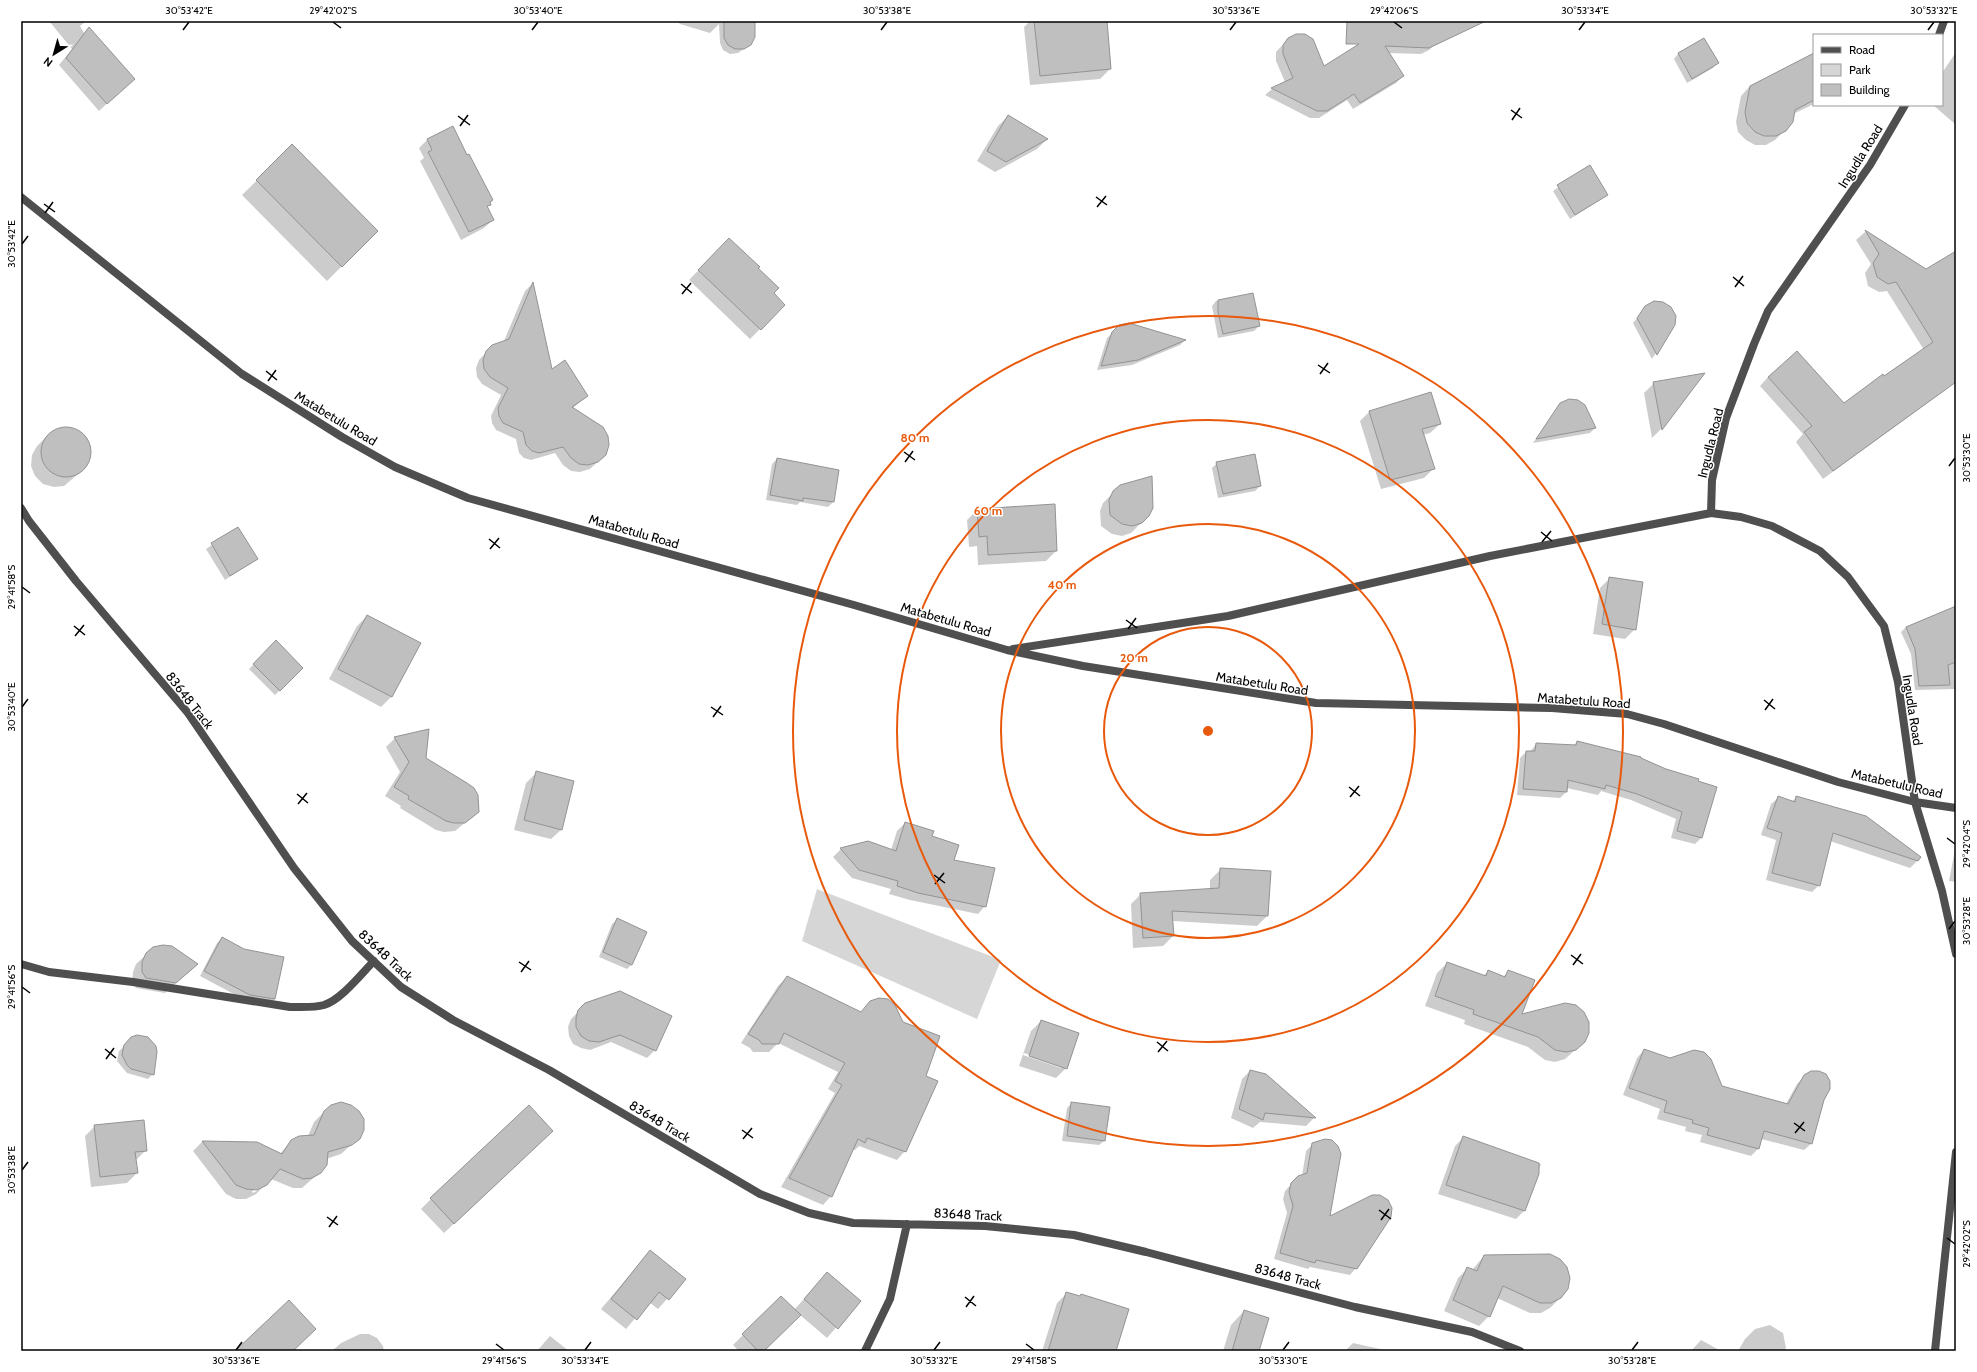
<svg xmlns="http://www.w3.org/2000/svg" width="1977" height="1372" viewBox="0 0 1977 1372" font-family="Cabin,sans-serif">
<rect width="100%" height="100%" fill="#fff"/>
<path fill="#d6d6d6" d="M817,889L1001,960L977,1019L802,941Z"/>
<path fill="#0003" fill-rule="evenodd" d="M49,21H86L80,26L84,33L89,28L126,86L99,111L59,65L72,49Z
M677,21H721L720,23L722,21H747L751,44L738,53L730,54L723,50L720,43L719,24L710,33L680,24Z
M1030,21H1106L1110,69L1100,79L1030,85L1024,27Z
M1392,21H1460L1429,50L1421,54L1388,53L1403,76L1396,83L1353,109L1347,100L1319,118H1310L1265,95L1272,89L1285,82L1276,61V52L1289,38L1324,68L1394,24Z
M1703,40L1717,63L1713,68L1687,83L1674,59L1678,54Z
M1956,52V123L1955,124L1933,105H1942V73Z
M1814,54V104L1793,114L1785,130L1775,140L1766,145H1755L1746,140L1738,132L1736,122L1741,96L1750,86Z
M1008,116L1047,139L1037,149L995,172L977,161L998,126Z
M452,127L492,200L487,207L493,220L484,228L461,240L420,161L424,158L419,148L427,140Z
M292,146L377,231L327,281L242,195Z
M1589,167L1607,195L1570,219L1553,191Z
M1865,232L1926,270L1956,252V382L1823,479L1796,442L1803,434L1760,386L1768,377L1844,404L1924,350L1887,291L1879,292L1868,286L1865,273L1871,264L1856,240Z
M729,239L757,268L772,293L784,305L750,339L689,280Z
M532,284L551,371L587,396L573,408L605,455L590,469L580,472L571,471L563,465L555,453L531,460L524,458L519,453L516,439L496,430L492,423L491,416L501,395L482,384L477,377L476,368L479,360L493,345L504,341L525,291Z
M1252,294L1259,326L1254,331L1218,338L1212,306L1216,301Z
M1646,307L1674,325L1652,359L1633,323Z
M1129,324L1184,341L1180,345L1132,365L1097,370L1107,338L1120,326Z
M1703,374L1661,429L1652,438L1644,393L1654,383Z
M1561,403L1595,428L1590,433L1533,443Z
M1369,412L1440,424L1430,433L1423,435L1434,468L1424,478L1381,489L1360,421Z
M68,427L78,430L87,438L90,448L89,459L84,469L64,486L54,487L43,484L35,476L31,466L32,455L37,446L48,435L57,429Z
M777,459L838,471L833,502L828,507L800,502L797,505L766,500L772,464Z
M1217,463L1260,486L1255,491L1218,498L1212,468Z
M1114,492L1148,516L1131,533L1122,536L1112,534L1101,526L1100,511L1103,503Z
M977,510L1056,551L1046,561L978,565L977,546L969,547L967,520Z
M238,528L256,559L225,580L206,549Z
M1610,578L1635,629L1625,639L1593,634L1600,588Z
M1956,607V689L1915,690L1911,654L1901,632L1906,627Z
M367,616L419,644L391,697L381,707L329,679L357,626Z
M276,642L302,668L275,695L249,669Z
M395,738L425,758L478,812L455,831L444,832L436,830L400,808L401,806L385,796L400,772L386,747Z
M1577,742L1666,770L1702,837L1695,844L1671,838L1676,819L1631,800L1601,791L1598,795L1567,788L1566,792L1560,798L1517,795L1520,758L1526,752H1530L1536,744L1573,746Z
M537,772L562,829L551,839L514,830L526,783Z
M1797,797L1917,861L1910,868L1830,841L1819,885L1812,892L1766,880L1776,840L1761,835L1771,804L1778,798L1791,802Z
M905,823L931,837L953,861L985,906L978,914L910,900L889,894L891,889L852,878L833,857L841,849L868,842L891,850L897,831Z
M1956,845V882L1949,881Z
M1220,870L1267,916L1257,926L1172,921L1173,936L1163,946L1133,948L1131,904L1141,894L1210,889V880Z
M617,920L632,964L627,969L599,957L612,924Z
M222,938L275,999L270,1003L245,1000L200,976L217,943Z
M147,954L197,964L165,993L136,988L132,982L133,972L136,964Z
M1447,963L1483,976L1488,971L1503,977L1509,971L1521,1015L1584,1042L1565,1059L1555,1062L1545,1060L1528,1047L1464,1024L1465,1020L1425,1006L1437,973Z
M787,977L860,1013L871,1002L905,1151L897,1160L859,1146L855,1150L853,1149L831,1196L823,1205L781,1187L835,1093L828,1089L838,1072L778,1043L769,1052H753L750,1048L741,1043L778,986Z
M586,1004L655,1050L647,1058L611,1042L590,1050L581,1048L573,1044L569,1036L568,1027L571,1019Z
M1041,1021L1066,1068L1056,1078L1019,1066L1031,1031ZM1024,1053L1061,1066V1068L1023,1055Z
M142,1036L152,1042L155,1047L153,1074L148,1079L127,1073L117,1061L119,1051L132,1038Z
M1644,1050L1721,1087L1786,1104L1797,1084L1805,1076L1823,1099L1812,1143L1804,1150L1761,1139L1759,1148L1751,1156L1700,1142L1702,1135L1685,1131L1686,1127L1657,1119L1660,1109L1623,1095L1637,1058Z
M1250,1071L1266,1075L1314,1118L1306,1126L1260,1122L1253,1128L1231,1118L1242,1079Z
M1072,1103L1104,1141L1099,1145L1062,1141L1067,1108Z
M324,1112L359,1138L341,1154L326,1159L320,1172L302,1188H293L271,1179L265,1185L252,1191L253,1193L262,1188L256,1194L246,1199H236L226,1194L193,1151L202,1142L257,1143L280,1154L291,1141L308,1136L314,1122Z
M95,1126L146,1150L135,1161L137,1173L127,1183L91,1187L85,1136Z
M1463,1138L1541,1164L1524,1211L1516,1219L1438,1194L1455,1146Z
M542,1141L444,1233L421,1209L431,1199Z
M1313,1144L1328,1218L1356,1268L1350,1275L1310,1267L1308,1269L1274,1259L1287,1213L1283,1199L1285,1191L1298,1177L1302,1176L1306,1151Z
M650,1251L685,1279L658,1309L649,1302L626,1329L601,1309Z
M1484,1256L1561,1297L1550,1308L1541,1313H1530L1497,1298L1489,1316L1479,1326L1444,1311L1458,1278L1468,1268L1472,1270Z
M827,1273L859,1301L827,1338L800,1315L763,1351H739L733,1345L781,1297L794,1310Z
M1067,1293L1079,1296L1081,1295L1115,1351H1042L1057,1303Z
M1244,1311L1258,1351H1223L1231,1325Z
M1770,1325L1783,1333L1786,1348L1784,1351H1738L1745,1339L1755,1329Z
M360,1334H369L377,1338L383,1346L384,1351H332L341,1343Z
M550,1336L569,1351H537Z
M1701,1340L1721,1351H1691Z
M1353,1343L1389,1351H1345Z"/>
<path fill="#bfbfbf" stroke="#939393" d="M724,21H755V37L751,45L744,49H735L728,45L724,38Z
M1034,21H1107L1111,69L1040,76Z
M1347,21H1486L1429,48L1385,46L1404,76L1360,103L1354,94L1327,111H1317L1271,88L1293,78L1283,54V45L1288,38L1296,34H1305L1313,39L1324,66L1359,44H1346Z
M89,27L135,79L107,104L66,58Z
M1704,38L1719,63L1692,79L1678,53Z
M1814,53V100L1795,110L1793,122L1786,131L1776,136H1764L1755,132L1747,123L1745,112L1750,86Z
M1008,115L1048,139L1006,162L987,151Z
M453,126L467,155L469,154L493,200L490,202L491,205L487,206L494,220L469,232L428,152L432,150L427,139Z
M292,144L378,231L342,267L256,180Z
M1590,165L1608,195L1575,215L1557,185Z
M1865,230L1926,269L1956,251V382L1833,471L1804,432L1812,426L1768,377L1797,351L1844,403L1883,374L1884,376L1933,342L1896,282L1888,284L1877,277L1873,263L1879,254Z
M729,238L760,267L758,268L779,288L774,293L785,305L761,330L698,270Z
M533,282L552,369L565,360L588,396L572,407L603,427L608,436L609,445L606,455L598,462L588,465L579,464L571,458L563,447L539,453L532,451L526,445L523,432L503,423L499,416L498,408L508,388L490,377L484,369L483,360L486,351L492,345L509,339Z
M1253,293L1260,326L1223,334L1218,312V300Z
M1654,301L1663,302L1671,307L1676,316L1675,325L1657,355L1637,318L1645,306Z
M1129,323L1186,340L1138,360L1101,366L1112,332L1119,325Z
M1705,373L1662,430L1653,382Z
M1431,392L1441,424L1422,429L1435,469L1390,480L1369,411Z
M1569,399L1578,400L1585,405L1596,428L1536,439L1560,403Z
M41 452a25 25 0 1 1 50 0a25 25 0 1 1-50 0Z
M1255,454L1261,486L1223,494L1216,462Z
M777,458L839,470L834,502L803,498V501L770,495Z
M1152,476L1153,508L1149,516L1142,523L1132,526L1122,524L1110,515L1109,500L1113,491L1120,485Z
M1055,504L1057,551L988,555L987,536L979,537L977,509Z
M238,527L258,559L230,576L211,543Z
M1609,577L1643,582L1636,630L1602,624Z
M1956,606V662L1948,665L1950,685L1919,686L1915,649L1906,627Z
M367,615L421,643L392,697L338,669Z
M276,640L303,668L280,691L253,664Z
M429,729L426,758L467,783L474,788L478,795L479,812L465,823H454L446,821L408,799L409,796L394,787L409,762L394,737Z
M1577,741L1641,757V758L1666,769L1699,779L1698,781L1717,787L1702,838L1677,831L1682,812L1637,794L1606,785L1605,789L1568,780L1567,792L1523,789L1526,751H1535L1536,743L1576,745Z
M536,771L574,781L562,830L524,820Z
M1778,796L1795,802L1796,796L1866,816L1921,857L1918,861L1833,833L1820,886L1772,873L1782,833L1767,828Z
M905,822L934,831L932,836L959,845L954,860L995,868L986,907L918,893L897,886L898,881L859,870L840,848L868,841L896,851Z
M1220,868L1271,871L1268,916L1172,911L1174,936L1143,938L1140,893L1219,888Z
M617,918L647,932L632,965L603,952Z
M222,937L244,949L284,957L275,999L250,995L204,971Z
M163,945L172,946L198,964L176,983L146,978L142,972V962L146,953L153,947Z
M1447,962L1486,976L1488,970L1505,977L1508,970L1535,980L1522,1014L1565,1003L1576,1005L1584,1012L1589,1022V1033L1585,1042L1576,1050L1566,1052L1555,1050L1538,1037L1473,1014L1474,1010L1435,996Z
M787,976L861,1012L870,1001L879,998L888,999L895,1005L903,1022L940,1036L926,1076L938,1081L906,1152L867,1138L865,1143L858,1139L832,1197L789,1178L842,1085L835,1081L845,1063L784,1033L779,1044H762L759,1040L748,1034Z
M620,991L672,1016L656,1051L620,1035L599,1042L589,1041L581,1036L576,1027V1018L578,1010L585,1003Z
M1041,1020L1079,1033L1067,1069L1029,1056Z
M137,1035L148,1037L156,1046L157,1052L154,1075L131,1069L127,1065L122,1055L124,1045L131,1037Z
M1644,1049L1670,1058L1694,1050L1704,1052L1711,1059L1722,1086L1788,1104L1804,1075L1811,1071H1819L1826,1074L1830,1081V1089L1824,1100L1812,1144L1764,1131L1759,1149L1707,1135L1709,1128L1692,1123L1693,1120L1664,1112L1667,1101L1629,1088Z
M1250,1070L1266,1074L1316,1118L1265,1113L1263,1120L1239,1109Z
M341,1102L351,1105L359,1111L364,1119V1130L360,1139L352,1145L328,1152L327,1165L321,1173L312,1178L303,1179L280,1169L267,1185L257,1190L246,1189L236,1185L202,1141L257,1142L282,1154L291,1140L299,1136L314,1135L324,1111L331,1105Z
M1071,1102L1110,1107L1105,1141L1067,1136Z
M529,1105L553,1131L454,1224L430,1198Z
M144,1120L147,1151L135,1152L138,1173L100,1177L94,1125Z
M1463,1136L1539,1163V1174L1525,1211L1446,1185Z
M1325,1139L1332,1140L1338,1146L1341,1154L1330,1216L1372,1195H1380L1388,1200L1392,1208L1391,1217L1357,1269L1316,1260L1315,1263L1280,1253L1293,1206L1289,1192L1291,1183L1298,1176L1307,1173L1312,1143Z
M650,1250L686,1279L669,1300L659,1292L637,1320L611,1299Z
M1550,1254L1560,1259L1567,1267L1570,1278L1568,1289L1561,1298L1551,1303H1540L1503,1286L1490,1317L1453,1300L1467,1267L1477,1271L1484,1255Z
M827,1272L861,1301L838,1329L804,1299Z
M1066,1292L1080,1296L1081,1294L1129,1309L1116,1351H1048Z
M781,1296L801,1315L764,1351H758L742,1334Z
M289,1300L316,1329L293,1351H235Z
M1244,1310L1269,1318L1259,1351H1232Z"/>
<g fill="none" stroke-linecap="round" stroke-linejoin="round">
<path stroke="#4f4f4f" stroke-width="8" d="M1939,35L1944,21
M1905,105L1870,165L1768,311L1754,344L1726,418L1712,480L1711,513L1741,517L1772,526L1820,551L1848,577L1884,626L1898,682L1915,802L1942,891L1956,954
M21,197L242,374L342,437L395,467L468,498L854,605L1007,650L1083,666L1316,703L1552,708L1627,714L1664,724L1838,782L1915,802L1956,808
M21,508L29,521L76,581L188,713L294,868L352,941L401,987L453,1020L549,1070L760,1194L809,1213L853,1223L985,1226L1074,1235L1146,1252L1355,1307L1472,1332L1520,1351
M1013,649L1228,616L1490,556L1711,513
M21,964L49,972L133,982L290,1007C302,1007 313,1008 324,1005C342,999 361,974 374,961
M865,1351L890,1299L907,1224
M1935,1351L1956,1152"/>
</g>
<path fill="none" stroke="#000" stroke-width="1.5" d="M333,22L341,28M1394,22L1402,28M183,30L189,22M532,30L538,22M881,30L887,22M1230,30L1236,22M1579,30L1585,22M1928,30L1934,22M1511,110L1522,118M458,116L470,125M1512,120L1520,108M460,126L468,115M1096,197L1107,205M44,204L55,212M1097,207L1106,196M45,213L53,202M22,244L28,236M1733,277L1744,286M681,284L692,293M1735,287L1743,276M682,294L691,283M1318,365L1330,373M266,371L277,380M1320,374L1328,363M268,381L276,370M904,452L915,460M905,462L913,451M1949,466L1955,458M1541,532L1552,541M489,539L500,548M1542,542L1551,531M490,549L499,538M22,587L30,593M1126,620L1137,628M74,626L85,635M1128,629L1136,618M75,636L84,625M1764,700L1775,709M22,707L28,699M711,707L723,715M1765,710L1773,699M713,717L721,706M1349,787L1360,796M297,794L308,803M1350,797L1359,786M298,804L307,793M1947,838L1955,844M934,875L945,883M935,884L944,873M1949,929L1955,921M1571,955L1583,964M519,962L531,970M1573,965L1581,954M521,972L529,961M22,987L30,993M1157,1042L1168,1051M105,1049L116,1058M1158,1052L1167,1041M106,1059L114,1048M1794,1123L1805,1131M742,1130L753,1138M1795,1133L1804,1122M743,1139L752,1128M22,1170L28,1162M1379,1210L1391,1219M327,1217L338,1225M1381,1220L1389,1209M329,1227L337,1216M1947,1238L1955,1244M965,1297L976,1306M966,1307L974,1296M496,1344L504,1350M1026,1344L1034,1350M236,1350L242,1342M585,1350L591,1342M934,1350L940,1342M1283,1350L1289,1342M1632,1350L1638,1342"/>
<g fill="none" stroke="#e8590c" stroke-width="2">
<circle cx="1208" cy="731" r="104"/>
<circle cx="1208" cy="731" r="207"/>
<circle cx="1208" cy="731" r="311"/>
<circle cx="1208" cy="731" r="415"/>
</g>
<g text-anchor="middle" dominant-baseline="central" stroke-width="3" stroke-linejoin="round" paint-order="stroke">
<g font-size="13" fill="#000" stroke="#fff">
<text transform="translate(1860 156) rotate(-58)">Ingudla Road</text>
<text transform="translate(336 418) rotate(31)">Matabetulu Road</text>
<text transform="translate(1710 443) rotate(-76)">Ingudla Road</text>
<text transform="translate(634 531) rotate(16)">Matabetulu Road</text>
<text transform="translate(946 619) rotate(16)">Matabetulu Road</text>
<text transform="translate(1262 683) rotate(9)">Matabetulu Road</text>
<text transform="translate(190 700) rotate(52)">83648 Track</text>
<text transform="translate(1584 700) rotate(4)">Matabetulu Road</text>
<text transform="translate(1913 710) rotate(81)">Ingudla Road</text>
<text transform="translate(1897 783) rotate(13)">Matabetulu Road</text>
<text transform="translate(386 955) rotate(43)">83648 Track</text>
<text transform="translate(660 1121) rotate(31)">83648 Track</text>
<text transform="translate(968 1214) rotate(3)">83648 Track</text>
<text transform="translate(1288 1276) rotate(15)">83648 Track</text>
</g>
</g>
<circle cx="1208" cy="731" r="6" fill="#e8590c" stroke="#fff" stroke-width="2"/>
<g font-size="12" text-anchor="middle" font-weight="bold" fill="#e8590c" stroke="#fff" stroke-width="3" stroke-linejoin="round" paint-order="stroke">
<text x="915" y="442">80 m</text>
<text x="988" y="515">60 m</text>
<text x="1062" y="589">40 m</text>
<text x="1134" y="662">20 m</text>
</g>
<rect width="1977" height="1372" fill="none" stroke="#ffffff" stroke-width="44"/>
<rect x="1813" y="34" width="130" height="72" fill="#ffffff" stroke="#999999"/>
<rect x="1821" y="47" width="20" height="6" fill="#4f4f4f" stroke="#999999"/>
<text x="1849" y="54" font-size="12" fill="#000000">Road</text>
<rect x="1821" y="64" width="20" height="12" fill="#d6d6d6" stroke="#999999"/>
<text x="1849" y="74" font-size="12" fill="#000000">Park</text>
<rect x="1821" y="84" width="20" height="12" fill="#bfbfbf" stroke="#999999"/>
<text x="1849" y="94" font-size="12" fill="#000000">Building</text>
<g transform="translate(54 54) rotate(217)" stroke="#ffffff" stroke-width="3" paint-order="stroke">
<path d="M0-3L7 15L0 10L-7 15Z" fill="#000000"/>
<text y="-6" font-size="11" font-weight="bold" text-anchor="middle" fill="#000000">N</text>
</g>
<rect x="22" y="22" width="1933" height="1328" fill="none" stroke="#000" stroke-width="1.5"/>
<g font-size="10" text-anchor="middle" fill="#000">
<text x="189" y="14">30°53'42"E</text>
<text x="333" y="14">29°42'02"S</text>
<text x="538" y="14">30°53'40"E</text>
<text x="887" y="14">30°53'38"E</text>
<text x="1236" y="14">30°53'36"E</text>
<text x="1394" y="14">29°42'06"S</text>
<text x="1585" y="14">30°53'34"E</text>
<text x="1934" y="14">30°53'32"E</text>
<text transform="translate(11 244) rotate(-90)" y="4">30°53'42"E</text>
<text transform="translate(1966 458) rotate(-90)" y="4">30°53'30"E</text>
<text transform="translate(11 587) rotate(-90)" y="4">29°41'58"S</text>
<text transform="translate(11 707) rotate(-90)" y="4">30°53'40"E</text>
<text transform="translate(1966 844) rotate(-90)" y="4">29°42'04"S</text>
<text transform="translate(1966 921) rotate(-90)" y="4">30°53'28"E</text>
<text transform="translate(11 987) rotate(-90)" y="4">29°41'56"S</text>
<text transform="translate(11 1170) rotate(-90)" y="4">30°53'38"E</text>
<text transform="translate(1966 1244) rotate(-90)" y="4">29°42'02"S</text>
<text x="236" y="1364">30°53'36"E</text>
<text x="504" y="1364">29°41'56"S</text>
<text x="585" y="1364">30°53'34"E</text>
<text x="934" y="1364">30°53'32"E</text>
<text x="1034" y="1364">29°41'58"S</text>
<text x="1283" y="1364">30°53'30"E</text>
<text x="1632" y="1364">30°53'28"E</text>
</g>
</svg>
